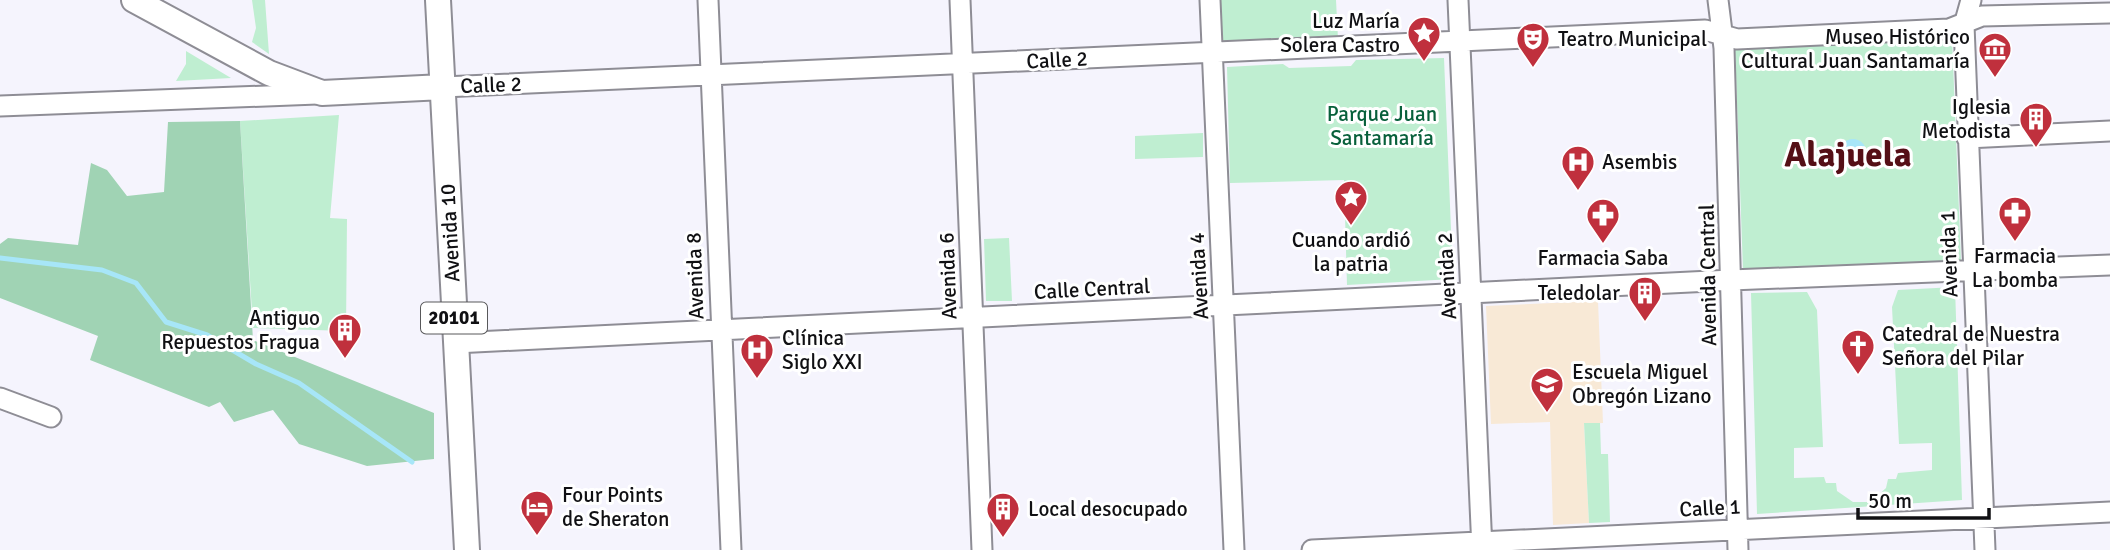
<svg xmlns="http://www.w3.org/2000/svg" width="2110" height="550" viewBox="0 0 2110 550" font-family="Signika,sans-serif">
<rect width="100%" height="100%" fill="#f5f4fd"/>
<path fill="#f8e9d6" d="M1598,301L1603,423L1584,424L1589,523L1553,525L1550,422L1491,424L1486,306Z"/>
<path fill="#bfeed1" d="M252,0H265L269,54L252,42L256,28Z
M1220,0H1336L1338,39L1228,44L1221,38Z
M1952,37L1961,261L1743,270L1735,47Z
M186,51L231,78L176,81L186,64Z
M1444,58L1453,279L1347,285L1344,180L1230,183L1227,67L1283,64L1289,68L1351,66L1356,60Z
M339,115L330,218L347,219L346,331L253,328L240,121Z
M1203,133V157L1135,159V136Z
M1009,238L1012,301H986L984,239Z
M1955,287L1962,500L1757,514L1751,293L1807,292L1817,310L1823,447L1794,448V478L1824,477L1826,483H1836L1837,491L1853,502H1871L1886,488L1888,479H1896L1898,473L1932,470V443L1899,444L1892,307L1898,290Z
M1584,423H1600L1601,454H1608L1610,522L1589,523Z"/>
<path fill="#a0d3b4" d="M240,121L253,340L434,413V459L367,466L299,444L273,410L234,422L220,402L209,407L90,360L98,336L0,298V244L8,238L78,245L91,163L107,170L127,196L164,192L168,122Z"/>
<path fill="#a7e6f8" d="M1840 152a13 13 0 1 1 26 0a13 13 0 1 1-26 0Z"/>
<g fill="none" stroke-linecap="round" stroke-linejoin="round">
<path stroke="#a7e6f8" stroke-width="5" d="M0,258L102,270L136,283L166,322L207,335L256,364L299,383L412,462"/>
<defs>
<path id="minor" d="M708,0L731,550
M960,0L982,550
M1210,0L1234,550
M1458,0L1482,550
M1718,0L1724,48L1738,550
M1971,0L1964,25L1985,550
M443,87L1705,30L1737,39L1949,29L1982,16L2110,13
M0,106L317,94
M1967,138L2110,131
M455,343L1731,280L2110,265
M0,398L51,417
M1312,550L2110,512"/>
<path id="major" d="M134,0L269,73L322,93L443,87
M438,0L467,550"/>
</defs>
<use href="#minor" stroke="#8e8d95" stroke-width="23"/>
<use href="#major" stroke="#8e8d95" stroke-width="28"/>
<use href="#minor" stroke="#fff" stroke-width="19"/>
<use href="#major" stroke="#fff" stroke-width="24"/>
</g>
<defs>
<symbol id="sight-pin" viewBox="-11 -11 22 30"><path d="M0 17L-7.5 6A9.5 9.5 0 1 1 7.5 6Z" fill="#c0303d" stroke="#fff"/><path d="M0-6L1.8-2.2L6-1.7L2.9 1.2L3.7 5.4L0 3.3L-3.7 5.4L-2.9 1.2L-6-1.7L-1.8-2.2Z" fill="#fff"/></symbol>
<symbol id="theatre-pin" viewBox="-11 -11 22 30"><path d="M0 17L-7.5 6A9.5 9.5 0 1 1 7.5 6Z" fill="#c0303d" stroke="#fff"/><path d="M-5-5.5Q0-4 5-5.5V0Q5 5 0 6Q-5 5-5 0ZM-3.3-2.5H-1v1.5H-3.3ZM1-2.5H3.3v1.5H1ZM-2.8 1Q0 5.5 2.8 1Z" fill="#fff"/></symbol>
<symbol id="museum-pin" viewBox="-11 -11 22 30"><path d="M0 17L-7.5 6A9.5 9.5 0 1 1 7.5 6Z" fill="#c0303d" stroke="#fff"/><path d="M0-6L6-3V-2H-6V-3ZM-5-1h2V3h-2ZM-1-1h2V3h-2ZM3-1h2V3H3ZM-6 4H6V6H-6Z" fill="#fff"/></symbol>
<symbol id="building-pin" viewBox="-11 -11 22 30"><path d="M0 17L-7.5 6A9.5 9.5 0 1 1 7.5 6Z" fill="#c0303d" stroke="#fff"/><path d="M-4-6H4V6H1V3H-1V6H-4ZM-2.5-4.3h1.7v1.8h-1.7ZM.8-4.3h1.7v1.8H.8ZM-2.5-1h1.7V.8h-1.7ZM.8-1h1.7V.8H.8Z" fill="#fff"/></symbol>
<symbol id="hospital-pin" viewBox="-11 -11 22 30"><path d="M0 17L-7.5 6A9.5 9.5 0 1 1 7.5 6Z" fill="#c0303d" stroke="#fff"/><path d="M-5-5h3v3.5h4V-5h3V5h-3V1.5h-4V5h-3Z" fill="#fff"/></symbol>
<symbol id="pharmacy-pin" viewBox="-11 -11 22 30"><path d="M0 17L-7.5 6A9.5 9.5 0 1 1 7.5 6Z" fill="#c0303d" stroke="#fff"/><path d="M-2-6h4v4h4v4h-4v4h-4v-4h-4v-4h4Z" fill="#fff"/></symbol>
<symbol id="church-pin" viewBox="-11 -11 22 30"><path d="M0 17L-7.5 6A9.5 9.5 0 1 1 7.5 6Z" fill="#c0303d" stroke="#fff"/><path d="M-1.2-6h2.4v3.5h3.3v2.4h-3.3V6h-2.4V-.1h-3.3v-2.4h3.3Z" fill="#fff"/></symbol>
<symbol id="school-pin" viewBox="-11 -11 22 30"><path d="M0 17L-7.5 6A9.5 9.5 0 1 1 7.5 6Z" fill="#c0303d" stroke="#fff"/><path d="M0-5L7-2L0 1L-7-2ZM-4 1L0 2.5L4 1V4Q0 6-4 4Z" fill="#fff"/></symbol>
<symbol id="hotel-pin" viewBox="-11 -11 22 30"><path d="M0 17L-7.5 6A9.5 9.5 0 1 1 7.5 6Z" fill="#c0303d" stroke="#fff"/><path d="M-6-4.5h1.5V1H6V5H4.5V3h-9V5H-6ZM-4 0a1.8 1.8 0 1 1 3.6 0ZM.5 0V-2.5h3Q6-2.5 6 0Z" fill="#fff"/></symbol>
</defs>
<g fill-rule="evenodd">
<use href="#sight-pin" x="1405" y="14" width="38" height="52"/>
<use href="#theatre-pin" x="1514" y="20" width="38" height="52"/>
<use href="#museum-pin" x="1976" y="30" width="38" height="52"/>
<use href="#building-pin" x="2017" y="100" width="38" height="52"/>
<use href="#hospital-pin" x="1559" y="143" width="38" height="52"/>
<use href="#sight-pin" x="1332" y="178" width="38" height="52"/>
<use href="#pharmacy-pin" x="1996" y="194" width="38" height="52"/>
<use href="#pharmacy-pin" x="1584" y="196" width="38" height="52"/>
<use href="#building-pin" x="1626" y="274" width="38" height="52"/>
<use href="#building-pin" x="326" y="311" width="38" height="52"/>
<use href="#church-pin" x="1839" y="327" width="38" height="52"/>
<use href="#hospital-pin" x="738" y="331" width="38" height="52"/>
<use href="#school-pin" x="1528" y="365" width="38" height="52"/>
<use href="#hotel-pin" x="518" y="488" width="38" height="52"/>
<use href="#building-pin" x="984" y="490" width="38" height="52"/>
</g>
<g text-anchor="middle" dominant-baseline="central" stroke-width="6" stroke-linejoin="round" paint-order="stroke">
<rect fill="#fff" stroke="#58585a" stroke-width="2" x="421" y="302.5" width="66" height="31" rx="5"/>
<g font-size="19" font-weight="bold" fill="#101013">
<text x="454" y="318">20101</text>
</g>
<g font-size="21" fill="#101013" stroke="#fff" text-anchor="start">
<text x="1400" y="21" text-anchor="end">Luz María<tspan x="1400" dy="24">Solera Castro</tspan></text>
<text x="1970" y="37" text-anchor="end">Museo Histórico<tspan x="1970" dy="24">Cultural Juan Santamaría</tspan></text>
<text x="1558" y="39">Teatro Municipal</text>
<text x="2011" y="107" text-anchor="end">Iglesia<tspan x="2011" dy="24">Metodista</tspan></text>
<text x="1602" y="162">Asembis</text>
<text x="1351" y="240" text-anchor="middle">Cuando ardió<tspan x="1351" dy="24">la patria</tspan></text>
<text x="2015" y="256" text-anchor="middle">Farmacia<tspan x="2015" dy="24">La bomba</tspan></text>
<text x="1603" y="258" text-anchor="middle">Farmacia Saba</text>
<text x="1620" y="293" text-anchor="end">Teledolar</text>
<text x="320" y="318" text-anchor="end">Antiguo<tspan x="320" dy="24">Repuestos Fragua</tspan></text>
<text x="1882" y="334">Catedral de Nuestra<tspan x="1882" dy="24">Señora del Pilar</tspan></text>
<text x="782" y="338">Clínica<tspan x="782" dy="24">Siglo XXI</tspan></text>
<text x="1572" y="372">Escuela Miguel<tspan x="1572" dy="24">Obregón Lizano</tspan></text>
<text x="562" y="495">Four Points<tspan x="562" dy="24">de Sheraton</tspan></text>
<text x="1028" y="509">Local desocupado</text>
</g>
<g font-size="21" fill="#101013" stroke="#fff">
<text transform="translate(1057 60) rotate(-3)">Calle 2</text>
<text transform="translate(491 85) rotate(-2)">Calle 2</text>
<text transform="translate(450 233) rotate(-93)">Avenida 10</text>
<text transform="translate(1949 254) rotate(-92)">Avenida 1</text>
<text transform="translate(1708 275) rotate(-91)">Avenida Central</text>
<text transform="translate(695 276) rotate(-92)">Avenida 8</text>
<text transform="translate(948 276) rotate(-92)">Avenida 6</text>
<text transform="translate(1199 276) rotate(-93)">Avenida 4</text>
<text transform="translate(1447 276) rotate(-93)">Avenida 2</text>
<text transform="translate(1092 289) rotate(-3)">Calle Central</text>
<text transform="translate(1710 508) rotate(-3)">Calle 1</text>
</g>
<g font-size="21" fill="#08603b" stroke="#fff">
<text x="1382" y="114">Parque Juan<tspan x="1382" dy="24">Santamaría</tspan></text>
</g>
<g font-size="35" font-weight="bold" fill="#550f16" stroke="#fff">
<text x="1848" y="154">Alajuela</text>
</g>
</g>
<path d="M1858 508v10h131v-10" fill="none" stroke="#101013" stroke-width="3.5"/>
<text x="1868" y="508" font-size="21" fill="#101013" stroke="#ffffff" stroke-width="5" paint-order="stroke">50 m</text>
</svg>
